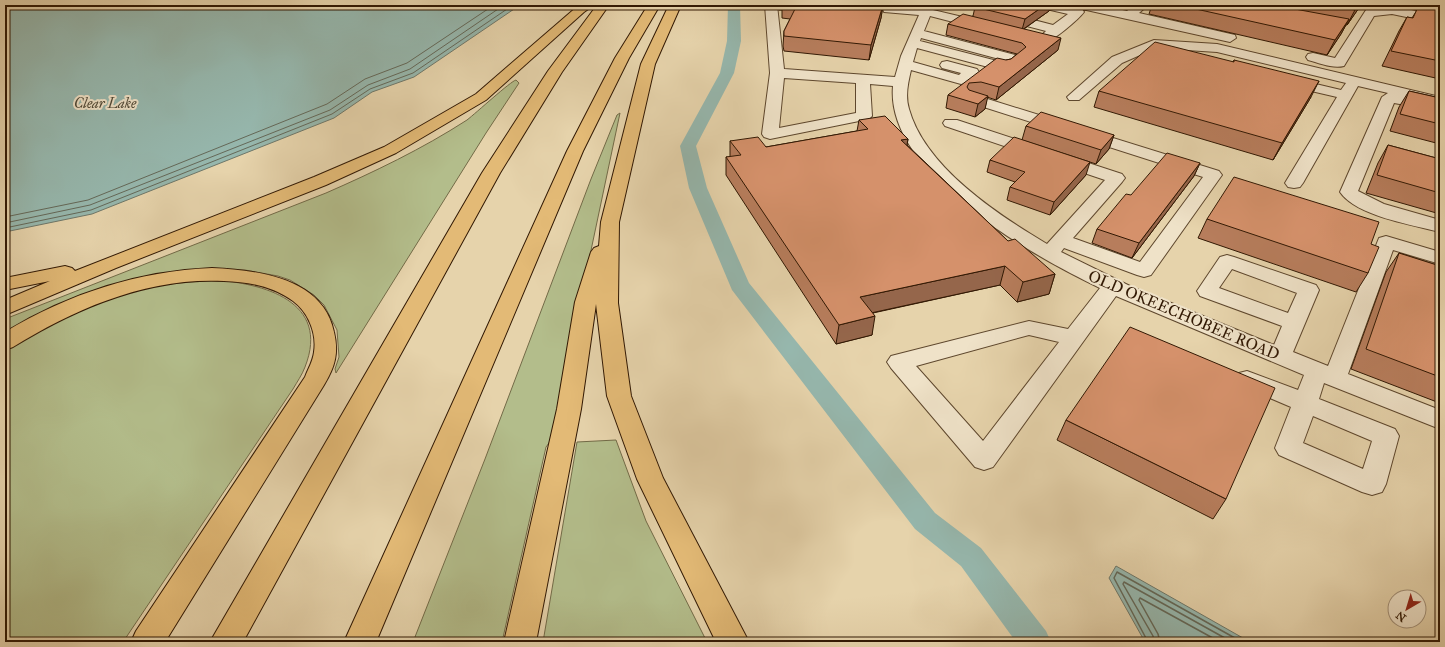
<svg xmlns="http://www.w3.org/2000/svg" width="1445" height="647" viewBox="0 0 1445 647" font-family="'IM FELL Great Primer',serif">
<rect width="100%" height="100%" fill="#e6d3ab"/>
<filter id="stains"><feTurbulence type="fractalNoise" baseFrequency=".005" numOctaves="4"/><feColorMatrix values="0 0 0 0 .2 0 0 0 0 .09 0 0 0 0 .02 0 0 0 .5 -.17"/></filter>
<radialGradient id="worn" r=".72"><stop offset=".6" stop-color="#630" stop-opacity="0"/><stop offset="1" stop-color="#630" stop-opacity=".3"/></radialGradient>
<path fill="#b3bd8b" stroke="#726a47" d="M516,80L519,83L486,133L336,373L335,369L339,357L337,330L324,305L314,295L290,280L278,276L245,270L226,269L180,271L5,333V319L326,193C374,172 422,149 467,120C476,113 511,81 516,80Z
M620,113L582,293L555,435L546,447L502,642H413L485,459L591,179L617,115Z
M213,280C263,283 331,301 305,367C302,375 297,382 293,389L123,642H5V349L21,339L98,302L155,285Z
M616,440L646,521L707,642H543L577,442Z"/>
<path fill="#96b7ad" stroke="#6e7769" d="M5,5H520L414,77L372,92L334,118L92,214L5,232Z
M1116,566L1250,642H1145L1109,578Z"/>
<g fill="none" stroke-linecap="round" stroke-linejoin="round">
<path stroke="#646858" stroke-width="1" d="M5,217L88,200L327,104L365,79L407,63L494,5
M5,223L90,205L330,110L368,85L410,69L504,5
M5,228L91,210L332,114L370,89L413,73L513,5"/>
<path stroke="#646858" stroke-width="1.5" d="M1148,642L1114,578L1117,572L1242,642
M1154,642L1153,636L1123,584L1124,582L1232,642
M1160,642L1158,634L1139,600L1140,598L1220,642"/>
<path fill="#96b7ad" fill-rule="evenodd" d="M728,5H740L741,41L734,73L696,146L707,188L749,283L935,513L981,548L1046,631L1051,642H1016L961,566L915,529L732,290L689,188L680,146L720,73L727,41Z"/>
<defs>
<path id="minor" d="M765,5H777L784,69L895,77L901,56L919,15L884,12L882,5L922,8L923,5H935L933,10L988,23L990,26L988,29L984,30L930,16L924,31L1019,56L1021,59C1017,65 1010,69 1003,71L917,48L913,62L959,75L961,73L942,68L940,65L942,62L947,61L977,69L979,72L966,83L961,84L911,70C908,83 905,96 909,109C925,167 998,215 1047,244L1105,180L945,126L943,123L945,120H957L1122,174L1125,178L1122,182L1073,238L1140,262L1203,177L968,102L966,99L968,96H978L1219,171L1222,175L1151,275L1144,277L1137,275L1064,248L1061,252L1132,287L1274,345L1282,326L1200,296L1197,291L1220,257L1227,255L1234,257L1316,285L1319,290L1293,352L1328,366L1379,238L1386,236L1440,252V264L1393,250L1348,374L1440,410V429L1324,383L1319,399L1395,429L1399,436L1386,484L1382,492L1372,495L1362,492L1279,455L1275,448L1291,407L1239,385L1235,379L1239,373L1247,371L1298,390L1304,375L1116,296L993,467L984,470L975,467L891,368L887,362L891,356L1029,321L1068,329L1100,288C1033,256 885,173 893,86L870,84L872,116L869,119L770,139L764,137L762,134L770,73ZM921,38L1003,60L1001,62L920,41ZM784,78L856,83V113L779,128ZM1232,269L1297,293L1288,313L1219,288ZM1029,335L1059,342L983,441L916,366ZM1313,416L1372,441L1363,469L1303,443Z
M1040,5H1062L1082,9L1084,12C1078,20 1053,41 1044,43L1038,39L1046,31L999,19L997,16L1003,12L1053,25L1068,14L1042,8Z
M1076,5H1099L1127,11L1134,5H1148L1139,13L1235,35L1236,38L1230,42L1082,9Z
M1392,6L1440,16V24L1392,14L1374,16L1344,66C1333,69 1319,63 1308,60L1306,57L1308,54L1313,53L1335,58L1366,10Z
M1154,40L1217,44L1440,97V105L1417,100L1418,102L1416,105L1411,106L1394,103L1358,191L1384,204L1440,220V232C1413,225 1356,216 1340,192L1382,97L1388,93L1358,86L1303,183L1300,187L1294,188L1288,187L1285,183L1337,97L1281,84L1279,81L1281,78L1286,77L1341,90L1346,83L1217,52L1156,48L1122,63L1079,100H1069L1067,97L1112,57Z"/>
<path id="highway" d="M579,5H594L584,12L486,100L396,153L326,185L116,268L5,315V300L50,281L5,290V278L65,266L72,268L75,271L314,177L384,147L476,94Z
M597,5H609L562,72L500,173L243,642H210L482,173L548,71Z
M648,5H660L629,58L583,151L376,642H344L567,151L615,58Z
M669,5H681L655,64L619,222L618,303L631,396L663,478L749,642H716L637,479L607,396L596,304L581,409L536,642H504L557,409L575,302L591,252L594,248L599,246L601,222L641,64Z
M212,268C258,270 323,278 334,332C339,353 335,367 324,385L165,642H131L136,631L305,377C308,369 313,361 314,352C317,333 308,312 293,301C272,286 249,282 224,281C148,277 76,308 13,347L5,350V332C68,294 138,271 212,268Z"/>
</defs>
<use href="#minor" stroke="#5e472d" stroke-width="2"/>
<use href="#highway" stroke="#311803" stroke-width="2"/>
<use href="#minor" fill="#efe2c8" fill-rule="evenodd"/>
<use href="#highway" fill="#e3ba76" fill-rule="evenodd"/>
</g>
<path fill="#b77d5c" stroke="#311803" d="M778,5H883L881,18L869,60L784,51L783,46L784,31L790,19L782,18V10H779Z
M978,5H1051L1049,11L1024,29L1058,50L996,100L987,97L985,109L975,117L946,108L948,95L1006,60L1011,59L1017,54L946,35L948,24L973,16L975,7Z
M1152,5H1361L1347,25H1346L1341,34L1327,55L1149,14Z
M1418,5H1440V79L1382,66L1399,31L1407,17L1412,18L1417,10L1416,9Z
M1234,60L1311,97L1273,160L1094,107L1099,91L1233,62Z
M1409,91L1440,98V144L1390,131L1399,107Z
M859,120L908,139L907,145L1008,241L1055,274L1049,294L1017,302L1000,285L873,313L872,335L836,344L726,175V157H730V141L766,147L857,131Z
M1026,126L1114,135L1109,149L1096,164L1022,140Z
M1388,145L1440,159V214L1366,193L1378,163Z
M990,160L1086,175L1050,215L1007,200L1010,187L1015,182L987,172Z
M1200,163L1194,176L1132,258L1092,243L1097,229L1131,195Z
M1207,219L1371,244L1368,273L1356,292L1198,238Z
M1399,253L1440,266V399L1437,402L1351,369L1386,272Z
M1066,420L1226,499L1213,519L1057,440Z"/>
<path fill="#95664b" stroke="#311803" d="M883,5L881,18L869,60L871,45Z
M1045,5H1051L1049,11L1022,30L1025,19Z
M1358,5H1361L1347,25L1355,10Z
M1349,19L1341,34L1327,55L1335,40Z
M1061,38L1058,50L996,100L999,87Z
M1319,81L1311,97L1273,160L1282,143Z
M988,96L985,109L975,117L978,104Z
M1114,135L1109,149L1096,164L1101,150Z
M908,139L905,156L901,140Z
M1090,162L1086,175L1050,215L1054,202Z
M1200,163L1194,176L1132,258L1139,243Z
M1005,266L1000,285L857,316L860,297Z
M1055,274L1049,294L1017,302L1023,282Z
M875,316L872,335L836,344L839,325Z"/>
<path fill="#d5916b" stroke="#311803" d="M797,5H883L871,45L784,36V31Z
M978,5H1045L1025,19L975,7Z
M1178,5H1281L1284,7L1349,19L1335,40Z
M1327,5H1358L1355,10Z
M1419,5L1440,9V61L1391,51L1407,17L1413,18Z
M963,14L1061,38L999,87L981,82L969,83L967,87L969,90L988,96L978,104L948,95L997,58L1006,60L1011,59L1026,47L1022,43L948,24Z
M1155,42L1234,62V60L1319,81L1282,143L1099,91Z
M1409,91L1440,98V124L1400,114Z
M1041,112L1114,135L1101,150L1026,126Z
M885,116L908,139L901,140L1008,241L1015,239L1055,274L1023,282L1005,266L860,297L875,316L839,325L726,157L741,155L730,141L758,137L766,147L868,129L859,120Z
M1014,137L1090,162L1054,202L1010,187L1025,172L990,160Z
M1388,145L1440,159V193L1377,175Z
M1167,153L1200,163L1139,243L1097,229L1126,194L1131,195Z
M1234,177L1379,222L1371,244L1379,247L1368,273L1207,219Z
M1399,253L1440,266V377L1366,349Z
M1130,327L1275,388L1226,499L1066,420Z"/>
<g text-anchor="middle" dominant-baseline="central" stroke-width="4" stroke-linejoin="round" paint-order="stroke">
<g font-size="14" font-style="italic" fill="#4f4836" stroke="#efe2c8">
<text x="105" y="103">Clear Lake</text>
</g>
<g font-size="16" fill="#311803" stroke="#efe2c8">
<text transform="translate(1184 315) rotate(23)">OLD OKEECHOBEE ROAD</text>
</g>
</g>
<rect width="1445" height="647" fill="none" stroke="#e6d3ab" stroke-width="20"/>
<rect x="6" y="6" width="1433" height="635" fill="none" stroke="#311803" stroke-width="2"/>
<rect x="10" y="10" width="1425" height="627" fill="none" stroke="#311803"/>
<g transform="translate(1407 609) rotate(218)"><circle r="19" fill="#efe2c8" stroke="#a39179"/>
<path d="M0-3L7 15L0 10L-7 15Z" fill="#8f2418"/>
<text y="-6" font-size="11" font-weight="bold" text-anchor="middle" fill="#311803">N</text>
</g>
<rect width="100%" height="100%" filter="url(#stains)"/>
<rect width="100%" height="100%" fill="url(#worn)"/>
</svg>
